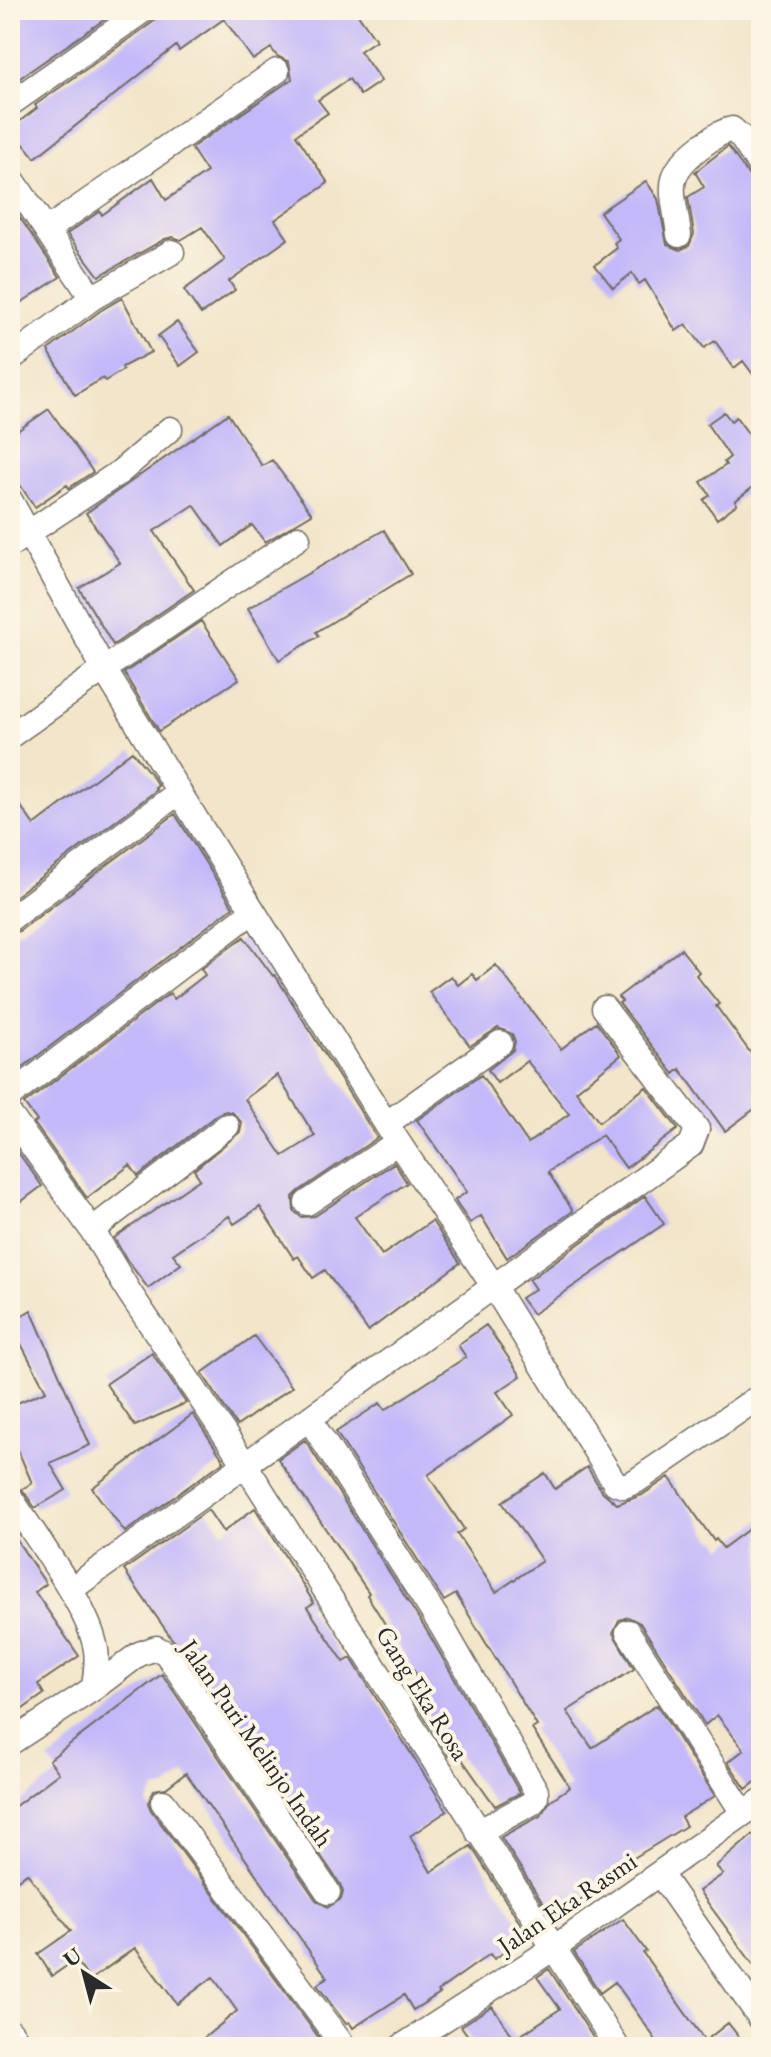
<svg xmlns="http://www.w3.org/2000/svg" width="771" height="2057" viewBox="0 0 771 2057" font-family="'EB Garamond',serif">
<rect width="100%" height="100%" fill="#fcf5e5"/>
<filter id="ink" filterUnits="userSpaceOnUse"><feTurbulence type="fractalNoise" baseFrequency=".0125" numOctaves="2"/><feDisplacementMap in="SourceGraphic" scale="16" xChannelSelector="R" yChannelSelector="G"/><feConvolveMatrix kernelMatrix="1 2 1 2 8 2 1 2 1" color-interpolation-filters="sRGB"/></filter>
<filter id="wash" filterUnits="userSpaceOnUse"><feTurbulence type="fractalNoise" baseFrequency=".006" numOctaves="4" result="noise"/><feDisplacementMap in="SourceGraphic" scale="32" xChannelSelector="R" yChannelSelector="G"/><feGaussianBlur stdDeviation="1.8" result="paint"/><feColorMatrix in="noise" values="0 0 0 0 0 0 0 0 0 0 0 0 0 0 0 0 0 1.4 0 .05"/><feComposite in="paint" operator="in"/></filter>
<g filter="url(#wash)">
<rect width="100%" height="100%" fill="#f2e5c9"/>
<g id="blocks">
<path fill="#c3b8f9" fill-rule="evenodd" d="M10,10H118L17,80L10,70Z
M159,10H355L376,40L360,51L381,81L360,95L349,79L318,100L328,113L296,135L328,183L275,220L288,239L229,281L235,290L201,314L184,290L225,260L202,227L181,240L173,237L165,239L99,276L67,234L100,211L102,215L153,178L166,200L207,172L191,148L292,79L289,62L277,56L271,48L253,60L224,19L179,51L176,46L35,158L11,128L37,108L35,105L153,22Z
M728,146L749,176L761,182V385L743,361L734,368L715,341L704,348L686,324L676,331L645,280L639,284L632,273L613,288L595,265L617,248L614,243L619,239L600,212L646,181L658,199L667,244L680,250L689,246L694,234L688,197L704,187L695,172Z
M10,203L60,277L10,310Z
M122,298L151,352L122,367L123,370L105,381L103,378L75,395L48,350L100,311Z
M177,322L199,352L180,366L158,336Z
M49,409L93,472L69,488L67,485L35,507L10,470V436Z
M724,412L731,421L736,417L761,451V481L735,501L737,504L717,519L704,500L710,495L701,482L726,465L724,462L730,457L707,424Z
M228,414L262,466L272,460L312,514L265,542L252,525L223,546L194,505L154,531L194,590L113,645L79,588L120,563L86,513Z
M384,530L411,574L316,632L319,636L279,660L248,608Z
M201,621L239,679L159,731L124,673Z
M132,751L152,776L158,786L155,788L157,790L10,900V791L34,825Z
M175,814L233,907L10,1077V934L19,931Z
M244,937L273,976L275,975L377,1138L299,1191L293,1197L294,1211L301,1217L315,1216L394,1163L407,1183L355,1217L382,1255L432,1221L460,1263L368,1331L325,1270L313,1278L298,1256L294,1259L260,1207L234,1224L229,1216L173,1254L181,1264L148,1288L127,1260L114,1238L200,1179L194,1170L240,1132L242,1123L233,1113L226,1111L218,1114L138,1176L130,1165L87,1198L34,1123L37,1121L24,1104L170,993L174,999L205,975L201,969ZM277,1075L315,1136L283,1156L245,1099Z
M681,949L699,972L696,975L719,1004L716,1006L758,1063L753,1067L761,1078V1104L725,1131L680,1069L674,1074L619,1003L622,1001L618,997Z
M496,965L561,1049L596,1022L621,1055L576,1091L599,1122L646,1087L678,1129L626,1168L602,1135L548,1172L573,1211L507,1258L481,1216L470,1223L457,1204L455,1200L467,1192L417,1120L481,1075L528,1143L569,1114L527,1061L497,1083L488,1070L513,1050L515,1041L512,1034L498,1028L470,1046L429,992L451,976L458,985L472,974L477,980Z
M10,1141L42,1186L10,1210Z
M645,1196L664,1224L533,1314L521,1298L535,1289L529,1280Z
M31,1310L90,1445L50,1463L66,1490L35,1508L22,1489L32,1483L10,1432V1406L46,1391L10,1323Z
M486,1325L521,1376L497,1392L513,1415L428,1475L464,1529L457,1534L496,1592L542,1561L502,1502L545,1473L555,1489L587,1467L602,1491L617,1504L642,1495L669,1477L714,1541L716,1539L723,1548L761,1520V1778L746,1789L728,1762L744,1750L717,1715L705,1725L640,1623L628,1617L619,1620L613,1633L634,1669L567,1711L592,1748L657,1705L715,1796L681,1817L686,1826L619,1867L623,1873L572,1906L570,1904L551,1916L501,1837L540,1816L551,1800L570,1787L532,1729L537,1726L456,1594L444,1601L336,1432L380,1403L385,1410L466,1357L458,1345Z
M254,1336L292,1387L237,1426L202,1373Z
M152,1353L186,1403L135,1426L106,1384Z
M193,1414L224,1461L125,1532L92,1488Z
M305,1440L430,1636L520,1793L495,1806L456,1751L449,1756L411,1696L424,1687L367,1595L369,1593L278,1459Z
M255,1508L314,1603L307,1607L344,1662L351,1658L447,1811L410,1836L431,1872L471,1846L528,1936L494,1959L490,1954L438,1991L440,1993L413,2010L404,1995L353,2028L349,2022L346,2024L317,1985L327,1977L186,1773L166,1788L154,1790L148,1803L151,1810L322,2042L315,2047H193L237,2011L213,1977L177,2004L135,1948L90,1980L75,1960L52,1976L38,1954L71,1931L27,1873L10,1886V1810L59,1773L49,1760L162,1674L316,1900L328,1907L341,1899L343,1892L340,1884L178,1645L172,1639L124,1570L208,1510L223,1532Z
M10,1530L46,1584L35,1592L79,1656L38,1684L44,1694L10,1718Z
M761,1828V1975L699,1891L723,1874L716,1866Z
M623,1919L646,1951L643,1953L705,2041L728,2023L747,2047H661L615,1982L600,1993L574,1952Z
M549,1969L599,2047H476L461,2026L492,2006L515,2039L560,2009L537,1977Z"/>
</g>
</g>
<g filter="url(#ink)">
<use href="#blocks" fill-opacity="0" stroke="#716c62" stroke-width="2"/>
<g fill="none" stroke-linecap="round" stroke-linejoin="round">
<defs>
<path id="minor" d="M10,104L144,10
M10,176L92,298
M48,229L277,71
M679,235C673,187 661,176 704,144C713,138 721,131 732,129L741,137L761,167
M10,359L92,298L172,252
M10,500L104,669L179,792L386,1124L494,1287L615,1483L624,1486L636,1481L753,1401L761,1399
M10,545L120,472L170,429
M10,736L104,669L298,538
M10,919L179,792
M10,1096L253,911
M10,1115L92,1230L129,1292L246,1466L617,2047
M386,1124L500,1043
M307,1203L398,1142
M92,1230L227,1126
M310,1420L443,1628L536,1791V1798L532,1803L478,1832
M10,1497C34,1535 90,1608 96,1650C98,1663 95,1676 94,1688L10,1743
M70,1590L691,1145L697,1129L604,1008
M628,1632L743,1813
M94,1688L139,1654L156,1648L166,1653L328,1892
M163,1802L344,2047
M660,1874L761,2019
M10,2031L22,2047
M401,2047L554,1948L761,1801"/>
</defs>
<use href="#minor" stroke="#716c62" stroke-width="27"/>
<use href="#minor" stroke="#fff" stroke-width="24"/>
</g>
</g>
<g text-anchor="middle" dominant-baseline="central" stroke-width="8" stroke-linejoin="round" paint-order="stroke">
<g font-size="26" fill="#2b2b2b" stroke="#fcf5e5">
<text transform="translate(423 1693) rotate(58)">Gang Eka Rosa</text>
<text transform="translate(257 1743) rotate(55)">Jalan Puri Melinjo Indah</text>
<text transform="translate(567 1903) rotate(-34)">Jalan Eka Rasmi</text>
</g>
</g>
<rect width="771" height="2057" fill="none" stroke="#fcf5e5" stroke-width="40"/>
<g transform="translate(84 1973) rotate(324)" stroke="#fcf5e5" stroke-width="6" paint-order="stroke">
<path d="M0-6L14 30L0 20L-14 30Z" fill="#2b2b2b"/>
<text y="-12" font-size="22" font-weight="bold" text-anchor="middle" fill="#2b2b2b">U</text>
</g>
</svg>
